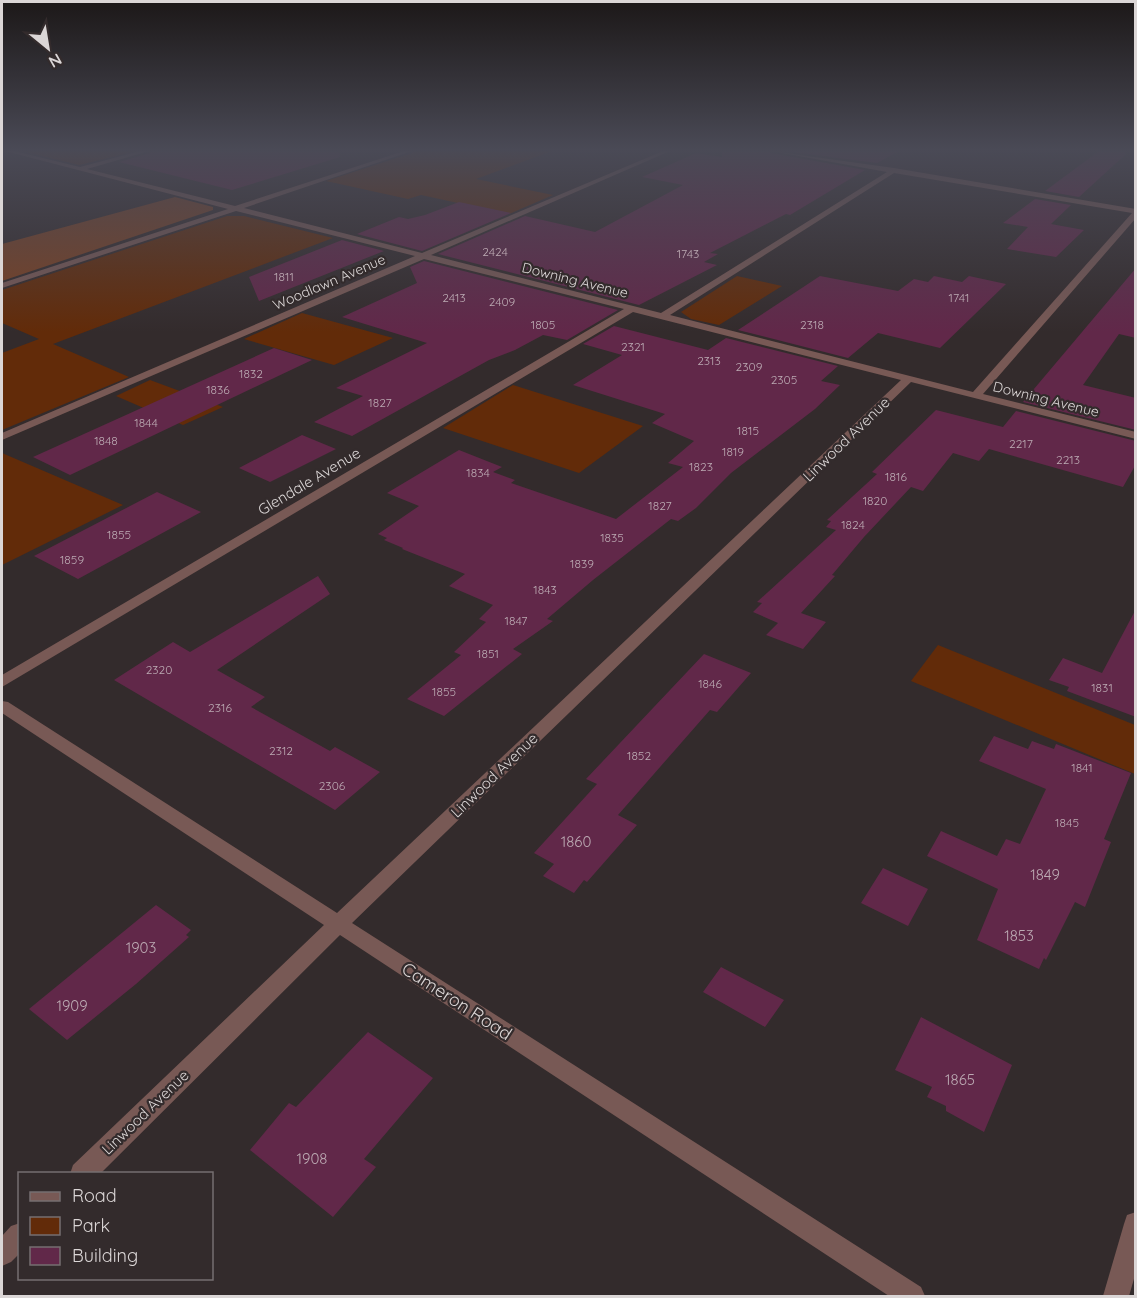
<svg xmlns="http://www.w3.org/2000/svg" width="1137" height="1298" viewBox="0 0 1137 1298" font-family="Quicksand,sans-serif">
<rect width="100%" height="100%" fill="#332b2c"/>
<path fill="#622b09" d="M22,151H137L79,165Z
M418,151H552L476,179L553,195L509,214L421,195L408,199L326,181Z
M227,216H244L333,238L53,344L129,377L2,430V353L39,339L2,323V290Z
M737,276L782,286L719,325L691,319L681,312Z
M302,313L393,338L334,365L244,339Z
M150,380L223,407L183,425L116,396Z
M513,385L643,426L579,473L443,428Z
M2,453L123,505L2,565Z
M938,645L1135,725V774L911,681Z"/>
<path fill="#7b4021" d="M175,197L213,207V210L2,281V244Z"/>
<path fill="#612849" d="M151,151H339L340,157L232,190L119,162L150,153Z
M722,151H769L771,153L865,170L790,215L786,214L710,253L718,254L704,262L717,265L639,305L438,254L525,216L595,232L683,185L642,177L696,153L722,157Z
M784,151H899L877,163Z
M1099,151H1123L1126,154L1079,197L1045,191Z
M1035,199L1071,205L1051,224L1084,230L1056,257L1007,249L1028,227L1003,223Z
M459,202L511,213L422,251L357,234L399,217L408,219L425,215Z
M342,240L384,251L259,301L249,277Z
M424,261L618,310L567,340L543,335L515,350L489,360L352,436L314,422L363,396L336,388L427,343L342,317L417,283L410,267Z
M1136,268V338L1119,334L1083,385L1136,398V430L1023,402Z
M820,276L898,291L914,279L928,282L934,276L962,282L969,276L1006,284L940,348L878,333L848,358L738,330Z
M614,326L708,350L726,338L838,366L821,381L840,385L815,409L731,473L696,508L678,521L671,519L593,580L547,619L553,621L513,649L522,654L444,716L407,699L461,655L454,652L486,622L479,619L493,605L449,586L465,574L402,549L403,548L384,540L387,538L378,534L419,506L387,493L459,450L502,467L493,472L515,480L511,483L616,519L683,467L668,463L694,441L652,423L665,414L573,385L622,355L583,344Z
M274,348L312,360L70,475L33,457Z
M936,410L1003,427L1016,411L1136,441V464L1123,487L989,449L979,461L953,453L923,491L911,487L864,537L832,575L835,576L801,613L826,622L803,649L766,635L778,623L753,612L762,603L757,602L836,530L826,527L831,521L827,520L877,474L872,472Z
M302,435L336,449L270,482L239,468Z
M157,492L201,512L78,579L34,556Z
M318,576L330,594L217,670L265,697L251,707L330,751L335,747L380,772L335,810L114,680L173,642L190,652Z
M1136,609V717L1067,691L1069,687L1049,680L1063,658L1102,673Z
M704,654L751,673L717,712L710,710L618,815L637,825L587,882L584,880L574,893L543,876L554,864L534,853L597,784L586,779Z
M994,736L1028,749L1032,741L1054,749L1056,744L1131,773L1104,839L1111,842L1085,907L1075,902L1046,960L1044,958L1039,969L977,940L998,889L927,856L941,831L997,856L1006,839L1020,844L1046,789L979,761Z
M883,868L928,889L908,926L861,903Z
M156,905L191,930L186,935L189,937L136,984L67,1040L29,1009Z
M721,967L784,1000L765,1027L703,992Z
M921,1017L1012,1065L984,1132L946,1111V1106L927,1097L932,1087L895,1070Z
M368,1032L433,1078L364,1159L376,1167L333,1217L250,1150L289,1103L296,1107Z"/>
<g fill="none" stroke-linecap="round" stroke-linejoin="round">
<path fill="#785955" fill-rule="evenodd" d="M5,151H14L80,167L140,151H149L87,169L235,206L404,151H412L244,208L422,253L663,151H670L431,255L661,313L887,172L771,151L894,168L1136,209V218L983,394L1136,432V439L911,382L352,923L921,1287L925,1296H889L340,935L100,1174H70L73,1165L324,925L2,713V701L8,702L337,913L901,380L633,312L2,687V675L624,309L424,259L2,440V433L415,256L236,211L2,288V283L228,209ZM894,173L1132,213L973,392L670,315Z
M20,1223V1253L11,1262L2,1266V1236L11,1226Z"/>
<path fill="#785955" fill-rule="evenodd" d="M1136,1212V1272L1129,1296H1103L1124,1224L1127,1215Z"/>
</g>
<linearGradient id="sky" x2="0" y2="1"><stop stop-color="#1c1818"/><stop offset="0.45" stop-color="#4a4a56"/><stop offset="1" stop-color="#4a4a56" stop-opacity="0"/></linearGradient>
<rect width="1137" height="332" fill="url(#sky)"/>
<g text-anchor="middle" dominant-baseline="central" stroke-width="4.5" stroke-linejoin="round" paint-order="stroke">
<g font-size="12" fill="#bcaab3">
<text x="495" y="251">2424</text>
<text x="688" y="253">1743</text>
<text x="284" y="276">1811</text>
<text x="454" y="297">2413</text>
<text x="959" y="297">1741</text>
<text x="502" y="301">2409</text>
<text x="543" y="324">1805</text>
<text x="812" y="324">2318</text>
<text x="633" y="346">2321</text>
<text x="709" y="360">2313</text>
<text x="749" y="366">2309</text>
<text x="251" y="373">1832</text>
<text x="784" y="379">2305</text>
<text x="218" y="389">1836</text>
<text x="380" y="402">1827</text>
<text x="146" y="422">1844</text>
<text x="748" y="430">1815</text>
<text x="106" y="440">1848</text>
<text x="1021" y="443">2217</text>
<text x="733" y="451">1819</text>
<text x="1068" y="459">2213</text>
<text x="701" y="466">1823</text>
<text x="478" y="472">1834</text>
<text x="896" y="476">1816</text>
<text x="875" y="500">1820</text>
<text x="660" y="505">1827</text>
<text x="853" y="524">1824</text>
<text x="119" y="534">1855</text>
<text x="612" y="537">1835</text>
<text x="72" y="559">1859</text>
<text x="582" y="563">1839</text>
<text x="545" y="589">1843</text>
<text x="516" y="620">1847</text>
<text x="488" y="653">1851</text>
<text x="159" y="669">2320</text>
<text x="710" y="683">1846</text>
<text x="1102" y="687">1831</text>
<text x="444" y="691">1855</text>
<text x="220" y="707">2316</text>
<text x="281" y="750">2312</text>
<text x="639" y="755">1852</text>
<text x="1082" y="767">1841</text>
<text x="332" y="785">2306</text>
<text x="1067" y="822">1845</text>
</g>
<g font-size="14" fill="#dbd6d6" stroke="#332b2c">
<text transform="translate(575 280) rotate(14)">Downing Avenue</text>
<text transform="translate(329 282) rotate(-23)">Woodlawn Avenue</text>
<text transform="translate(1046 399) rotate(14)">Downing Avenue</text>
</g>
<g font-size="15" fill="#dbd6d6" stroke="#332b2c">
<text transform="translate(846 439) rotate(-44)">Linwood Avenue</text>
<text transform="translate(309 481) rotate(-31)">Glendale Avenue</text>
<text transform="translate(494 775) rotate(-44)">Linwood Avenue</text>
<text transform="translate(145 1112) rotate(-44)">Linwood Avenue</text>
</g>
<g font-size="15" fill="#bcaab3">
<text x="576" y="841">1860</text>
<text x="1045" y="874">1849</text>
<text x="1019" y="935">1853</text>
<text x="141" y="947">1903</text>
<text x="72" y="1005">1909</text>
<text x="960" y="1079">1865</text>
<text x="312" y="1158">1908</text>
</g>
<g font-size="18" fill="#dbd6d6" stroke="#332b2c">
<text transform="translate(457 1001) rotate(33)">Cameron Road</text>
</g>
</g>
<rect width="1137" height="1298" fill="none" stroke="#dbd6d6" stroke-width="6"/>
<rect x="18" y="1172" width="195" height="108" fill="#332b2c" stroke="#766f70" stroke-width="1.5"/>
<rect x="30" y="1192" width="30" height="9" fill="#785955" stroke="#766f70" stroke-width="1.5"/>
<text x="72" y="1202" font-size="18" fill="#dbd6d6">Road</text>
<rect x="30" y="1217" width="30" height="18" fill="#622b09" stroke="#766f70" stroke-width="1.5"/>
<text x="72" y="1232" font-size="18" fill="#dbd6d6">Park</text>
<rect x="30" y="1247" width="30" height="18" fill="#612849" stroke="#766f70" stroke-width="1.5"/>
<text x="72" y="1262" font-size="18" fill="#dbd6d6">Building</text>
<g transform="translate(48 48) rotate(150)" stroke="#332b2c" stroke-width="4.5" paint-order="stroke">
<path d="M0-4.5L10 22L0 15L-10 22Z" fill="#dbd6d6"/>
<text y="-9" font-size="16" font-weight="bold" text-anchor="middle" fill="#dbd6d6">N</text>
</g>
</svg>
